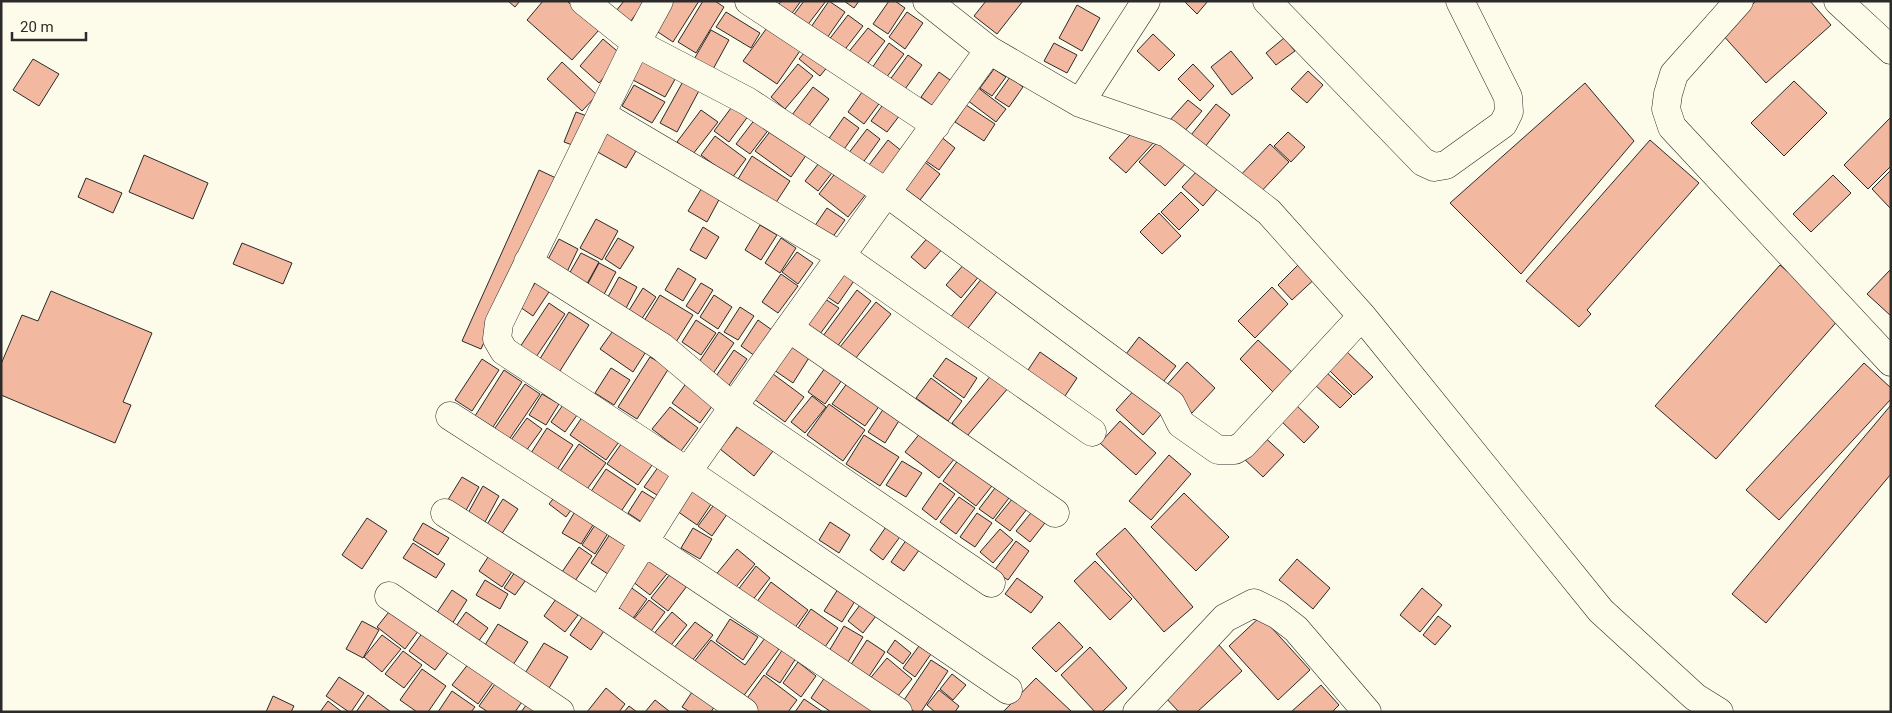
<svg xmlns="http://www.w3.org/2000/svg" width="1892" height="713" viewBox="0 0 1892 713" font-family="Roboto,sans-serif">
<rect width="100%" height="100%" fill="#fdfbea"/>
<path fill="#f2b8a0" stroke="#2b2b2b" d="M508,1H520L515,7Z
M543,1H567L599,30L572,60L527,20Z
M624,1H646L630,22L616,11Z
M673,1H699L673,42L655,30Z
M703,1H715L724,7L696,53L678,42Z
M781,1H801L790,16L777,7Z
M804,1H826L806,27L792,17Z
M829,1L845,12L827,38L811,27Z
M844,1H859L854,8Z
M889,1H895L905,8L888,34L873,24Z
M986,1H1023L997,34L974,16Z
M1184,1H1208L1197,14Z
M1756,1H1810L1831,25L1766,83L1721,33Z
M1077,5L1100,18L1082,51L1059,38Z
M726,12L760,33L751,48L716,27Z
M907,12L923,23L905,49L889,37Z
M848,15L863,26L843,52L828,41Z
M769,25L802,48L777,84L743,61Z
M868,28L885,41L865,67L847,54Z
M711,30L729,40L712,71L693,61Z
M1153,34L1175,55L1159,71L1137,51Z
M1284,38L1295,51L1276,65L1266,53Z
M603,39L623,56L599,83L580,66Z
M889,43L904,54L886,78L872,68Z
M1054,43L1077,55L1067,73L1044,61Z
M809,47L829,65L820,76L799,59Z
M1231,51L1253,78L1232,95L1211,67Z
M644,55L678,74L665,97L631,79Z
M908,55L922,65L903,92L889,81Z
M33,59L59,74L39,106L13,90Z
M562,62L597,95L582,111L547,79Z
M798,64L813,76L785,109L771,97Z
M1193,64L1214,86L1200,101L1178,79Z
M994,69L1006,77L992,96L980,88Z
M1308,71L1323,85L1307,103L1291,89Z
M939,72L957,85L938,110L921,97Z
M686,76L702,85L677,132L660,123Z
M1010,77L1023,87L1009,107L995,98Z
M1794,81L1827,113L1784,156L1751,123Z
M1585,83L1634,141L1521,274L1450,203Z
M634,85L665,102L652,123L622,106Z
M867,85L884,97L864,124L848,112Z
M813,87L829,99L808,127L792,115Z
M977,87L1006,109L996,122L967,100Z
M887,99L903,111L887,132L871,121Z
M1188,100L1202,111L1183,133L1169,121Z
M734,104L749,115L729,142L714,131Z
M1216,104L1230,115L1201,152L1187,140Z
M966,105L995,124L984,141L955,122Z
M701,110L718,122L693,154L677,142Z
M576,112L587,116L575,146L564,142Z
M759,114L773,124L750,154L736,144Z
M844,117L859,128L840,155L825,144Z
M1891,117V166L1868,189L1844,165Z
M1138,126L1155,141L1126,173L1109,158Z
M606,128L639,146L626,168L594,150Z
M772,129L807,154L791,177L755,151Z
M867,129L880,139L862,164L848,154Z
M1288,132L1305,147L1291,162L1274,146Z
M715,136L746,159L732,178L701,155Z
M940,136L955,148L939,170L923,159Z
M1163,136L1189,160L1165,186L1139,162Z
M888,140L903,152L884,177L869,165Z
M1650,140L1699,183L1587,310L1591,314L1579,327L1526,281Z
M1270,144L1289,162L1257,196L1238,178Z
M144,155L208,183L193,219L129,192Z
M752,156L790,181L775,204L738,179Z
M822,159L835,169L818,191L805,181Z
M921,159L940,174L920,200L900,185Z
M1199,169L1219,187L1203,206L1182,187Z
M539,170L558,179L481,349L462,341Z
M1891,170V209L1872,189Z
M837,171L866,194L848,217L819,194Z
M1833,175L1851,193L1811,232L1793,214Z
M86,178L122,193L113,213L78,197Z
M703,186L721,196L707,222L688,211Z
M1181,192L1199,210L1179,230L1161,212Z
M827,208L845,220L829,242L812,230Z
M1159,213L1181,236L1162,254L1140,232Z
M596,219L618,231L602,260L580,248Z
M760,225L777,235L761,260L745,250Z
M703,227L719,237L706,259L690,250Z
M930,235L944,247L925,269L911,257Z
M618,238L634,247L620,269L605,259Z
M781,238L796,248L780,273L765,263Z
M559,239L578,249L566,274L546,263Z
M242,243L292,263L283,284L233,264Z
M797,252L813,263L798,284L782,272Z
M581,253L599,262L583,291L565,281Z
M1304,259L1319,275L1292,300L1278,285Z
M599,263L616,272L601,300L584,291Z
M965,263L980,275L961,298L946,285Z
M1780,265L1840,318L1716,459L1655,406Z
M678,268L696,279L683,301L665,290Z
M841,268L856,278L838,304L823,294Z
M1891,269V316L1867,294Z
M781,274L798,286L778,313L762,302Z
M619,277L637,287L623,314L604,304Z
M983,277L999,289L961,337L945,324Z
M537,280L551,289L533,316L520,307Z
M701,283L713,290L698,314L686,306Z
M1272,287L1288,304L1255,338L1238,321Z
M643,288L656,297L641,320L628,312Z
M857,290L871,301L834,351L820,340Z
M51,291L152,333L123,402L131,405L115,443L1,395V364L22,315L38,321Z
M660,295L693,315L676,342L644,321Z
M714,295L732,307L718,329L700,317Z
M822,297L839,308L817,338L801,327Z
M876,302L891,314L851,364L836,352Z
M549,303L565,314L534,360L518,350Z
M740,307L754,316L738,340L724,332Z
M569,312L589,325L558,374L538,362Z
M696,320L716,333L701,355L682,342Z
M758,320L772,330L755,356L741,346Z
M615,328L647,350L633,372L600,349Z
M719,332L734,343L712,375L697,365Z
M1139,337L1176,366L1159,387L1123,358Z
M1258,340L1294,374L1275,394L1240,359Z
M793,341L812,353L793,383L774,370Z
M1344,349L1373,377L1354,395L1326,367Z
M734,350L747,359L725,391L712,382Z
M1040,352L1077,378L1059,405L1022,379Z
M650,357L669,368L637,419L618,407Z
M946,358L977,378L964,398L933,376Z
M482,359L499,370L472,411L455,400Z
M1187,362L1215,388L1192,413L1164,388Z
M1864,363L1891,388V399L1779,520L1746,490Z
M611,368L630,380L614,405L595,393Z
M825,368L842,380L825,404L808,392Z
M504,370L522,382L493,427L475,416Z
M769,371L804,397L785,422L750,396Z
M1326,372L1352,396L1340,408L1314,384Z
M992,374L1009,387L967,436L952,423Z
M690,378L718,398L700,423L672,403Z
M931,378L962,401L948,421L916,398Z
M848,382L880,405L865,426L832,404Z
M525,384L540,394L508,441L493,431Z
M1138,386L1165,410L1143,435L1116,410Z
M542,394L559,404L546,425L529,415Z
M812,396L826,407L805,433L791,422Z
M565,402L580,411L565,432L551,422Z
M1294,403L1319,427L1304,443L1279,419Z
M829,404L865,430L843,461L807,435Z
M886,405L902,416L885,443L868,432Z
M1891,405V474L1766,623L1732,594Z
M670,407L698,428L681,451L652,429Z
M585,413L621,439L606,460L570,435Z
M527,418L542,429L526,451L511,440Z
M742,421L776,447L754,476L720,449Z
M1120,421L1156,453L1136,475L1100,443Z
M925,427L959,453L939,478L905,452Z
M547,428L573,445L557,470L531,453Z
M1261,434L1284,455L1263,477L1241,456Z
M864,435L899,457L880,486L846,464Z
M624,440L655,461L638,485L607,464Z
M579,444L606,463L585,492L558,474Z
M1169,455L1191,474L1151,520L1129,501Z
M961,456L995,482L976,506L943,481Z
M902,461L922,473L906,497L886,485Z
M661,463L676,473L660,497L644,487Z
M606,469L636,489L620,513L590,493Z
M462,477L479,487L464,514L446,503Z
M697,480L718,494L697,525L677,511Z
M940,483L955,494L936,520L922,509Z
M998,484L1012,494L993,519L979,509Z
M483,486L499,496L485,522L468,513Z
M642,491L658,501L643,523L628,513Z
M1184,493L1229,537L1196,571L1151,527Z
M557,494L574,506L566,517L549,504Z
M959,497L975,508L956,534L940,522Z
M719,498L732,507L712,536L698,526Z
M1013,498L1027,509L1010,531L995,520Z
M503,499L518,509L501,535L486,526Z
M579,505L598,517L581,544L562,533Z
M1035,508L1048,519L1030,542L1016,531Z
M977,513L992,523L975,547L960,537Z
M367,518L387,531L362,569L342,555Z
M597,522L610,530L595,554L582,545Z
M830,522L850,535L839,553L819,540Z
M423,523L449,538L438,555L413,540Z
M888,524L902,534L883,560L870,550Z
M693,528L712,539L700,559L681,548Z
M1125,528L1193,607L1164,632L1096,554Z
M1000,529L1013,540L993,563L980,552Z
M612,531L632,545L611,576L591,563Z
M909,536L922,546L904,571L891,562Z
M1016,541L1029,551L1008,580L994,571Z
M413,543L445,564L436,578L403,558Z
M579,547L592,556L575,581L562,572Z
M737,549L755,564L732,592L714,577Z
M492,551L515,567L502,587L479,571Z
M648,553L670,570L650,595L628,578Z
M1297,559L1330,588L1313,609L1279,580Z
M1095,561L1132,599L1110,620L1074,581Z
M756,566L770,578L748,606L734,595Z
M517,569L528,577L515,595L504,588Z
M671,573L687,586L668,611L651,598Z
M1017,578L1043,597L1031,613L1005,594Z
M485,580L508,594L500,609L476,595Z
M771,582L808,610L791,633L754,606Z
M629,586L647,599L626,628L608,616Z
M1422,588L1442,605L1420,632L1400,615Z
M838,589L855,601L842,622L824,611Z
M452,590L467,600L452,624L436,614Z
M556,599L578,615L565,632L544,616Z
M649,600L665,612L646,638L629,625Z
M860,605L876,616L863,633L848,621Z
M392,608L419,630L405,649L377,627Z
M811,609L838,628L825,647L798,628Z
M466,612L488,628L478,642L456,626Z
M672,612L687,625L668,649L652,636Z
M583,616L604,631L591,650L570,635Z
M1261,616L1310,670L1278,700L1229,646Z
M1438,616L1451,626L1435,645L1423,635Z
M730,619L758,637L743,660L716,641Z
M362,621L379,630L363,658L346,649Z
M695,622L713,635L691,662L673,649Z
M1059,622L1083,647L1056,672L1032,648Z
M498,624L528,642L509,671L480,653Z
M844,626L863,637L848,662L829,651Z
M426,628L452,647L435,670L409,651Z
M382,635L401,649L382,672L364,657Z
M765,638L779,649L742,698L694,662L711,640L745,665Z
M867,640L885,652L868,678L850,666Z
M895,640L911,653L903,664L887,652Z
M544,643L568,657L546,693L522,678Z
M1219,645L1242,671L1197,712H1179L1164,696Z
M785,646L798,655L780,683L766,674Z
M919,646L931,654L915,677L903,668Z
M1090,647L1127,688L1102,712H1095L1061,675Z
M403,651L422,665L404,688L385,674Z
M887,658L912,679L893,702L868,681Z
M472,659L497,677L478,704L452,685Z
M931,660L948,671L921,712H915L902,703Z
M798,662L816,676L801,697L783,683Z
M422,669L446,686L428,712H417L400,700Z
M827,674L874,712H831L811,698Z
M952,674L966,685L953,700L940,689Z
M764,675L797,700L788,712H759L745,701Z
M339,677L364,693L351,712H349L326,696Z
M500,677L526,696L515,712H488L479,706Z
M1036,678L1072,712H1003Z
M1321,685L1339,705L1332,712H1291Z
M696,686L718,701L711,712H690L682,707Z
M606,688L625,704L619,712H587Z
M939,690L959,706L955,712H935L927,705Z
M452,691L475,707L471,712H438Z
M368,695L391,712H356Z
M273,696L294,706L291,712H266Z
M804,699L823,712H795Z
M530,700L547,712H521Z
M655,700L669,711L668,712H645Z
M328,701L342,712H320Z
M629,706L637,712H624Z"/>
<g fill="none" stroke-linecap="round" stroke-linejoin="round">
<defs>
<path id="minor" d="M584,1L636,43L747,101L887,193L1171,404L1181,424L1218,450H1235L1243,445L1362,316
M659,1L636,43L499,323L497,339L504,351L688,472L1008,690
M749,1L936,125
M927,1L989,50L1080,103L1167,133L1269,212L1362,316L1601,611L1695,697L1719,712
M1267,1L1423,162L1434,167L1446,165L1503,124L1509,112L1508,97L1460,1
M1739,1L1674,74L1668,94L1666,109L1672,127L1891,362
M1838,1L1891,50
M1080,103L1146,1
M601,114L841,256L1092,432
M528,262L662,347L733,407L991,583
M789,328L1055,513
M450,416L645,542L898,712
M445,513L600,612L695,461L789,328L989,50
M389,596L560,712
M600,612L744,712
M1137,712L1225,618L1254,603L1278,615L1296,629L1367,712"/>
</defs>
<use href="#minor" stroke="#2b2b2b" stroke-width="29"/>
<use href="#minor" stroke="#fdfbea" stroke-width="28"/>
</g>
<rect width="1892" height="713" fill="none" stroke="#2b2b2b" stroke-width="5"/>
<path d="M12 32v8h74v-8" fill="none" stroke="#2b2b2b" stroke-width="2.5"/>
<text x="20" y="32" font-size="15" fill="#2b2b2b" stroke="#fdfbea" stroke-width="4" paint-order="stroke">20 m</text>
</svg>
